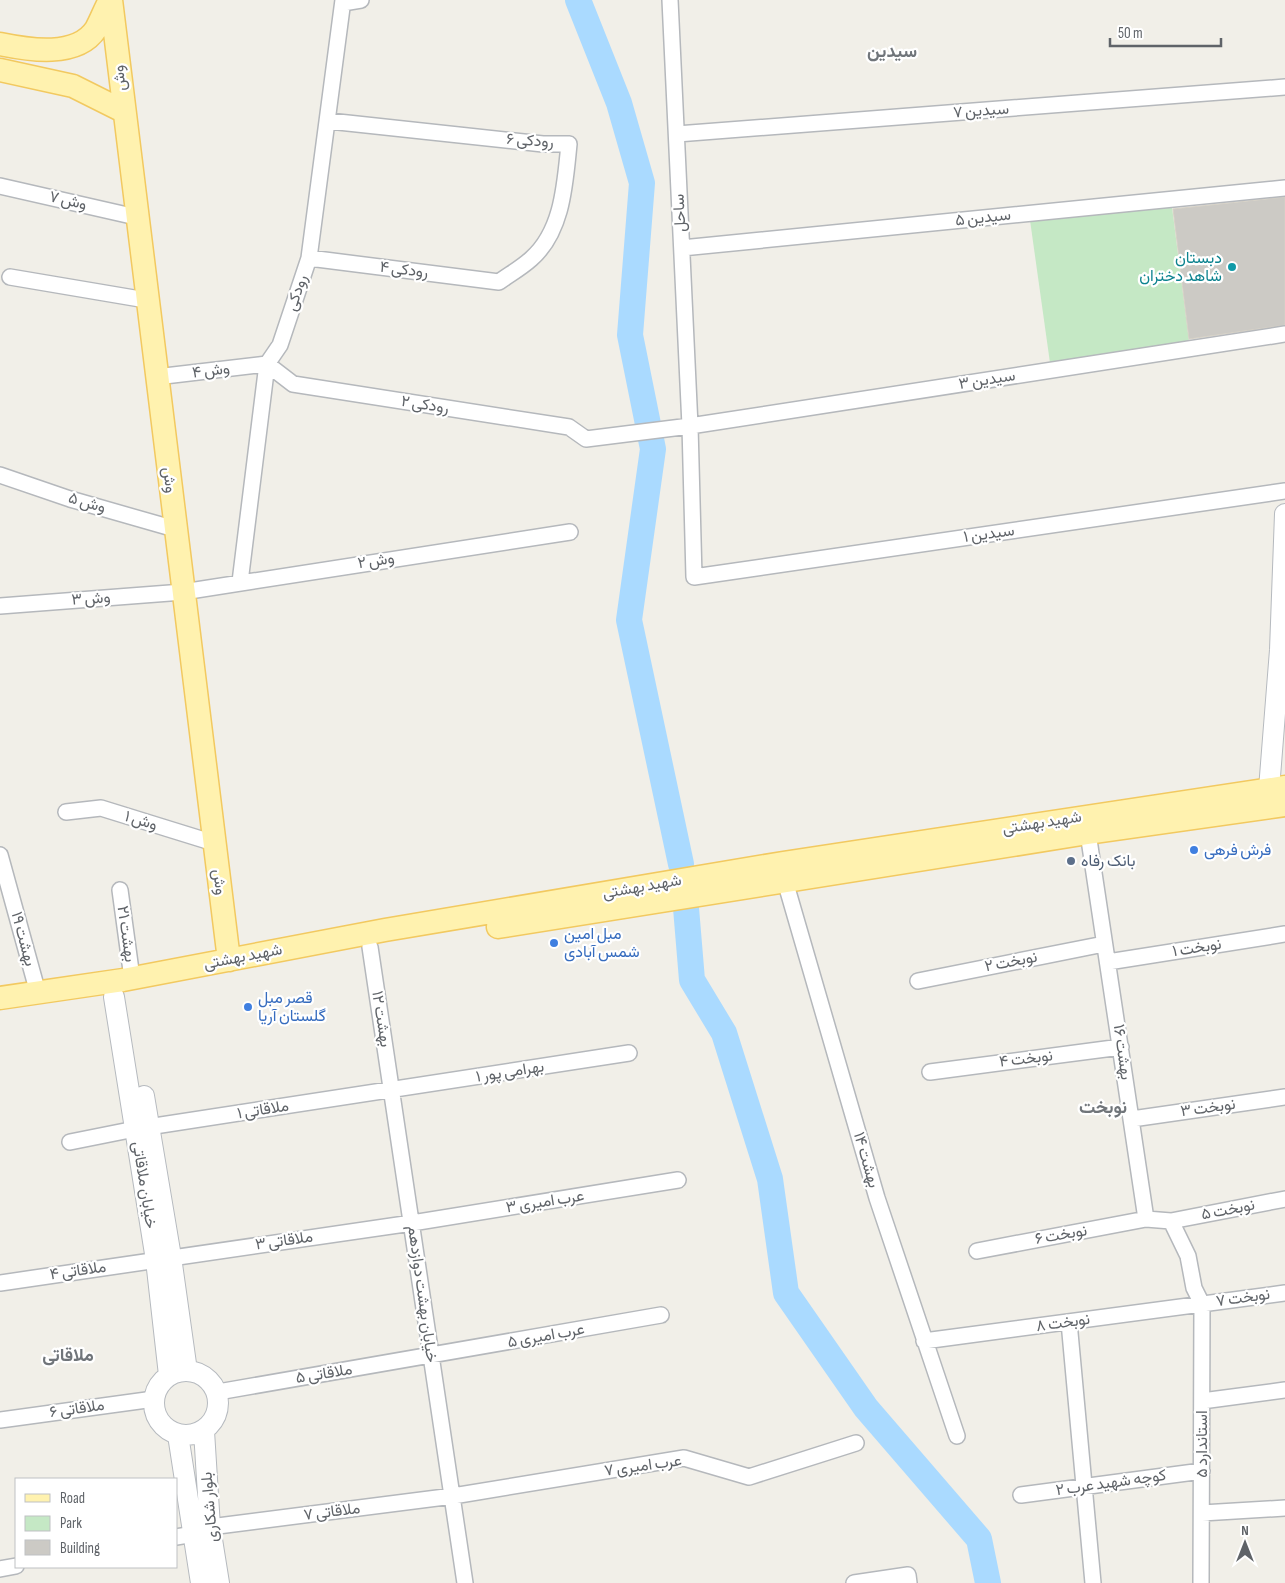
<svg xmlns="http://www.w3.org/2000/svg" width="1285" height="1583" viewBox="0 0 1285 1583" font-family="'Sofia Sans Condensed',Vazirmatn,sans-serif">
<rect width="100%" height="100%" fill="#f1efe8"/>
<path fill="#c5e8c5" d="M1171,199L1190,349L1051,370L1029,213Z"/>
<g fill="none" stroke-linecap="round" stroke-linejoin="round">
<path stroke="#aadaff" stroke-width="26" d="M578,0L619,103L642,183L630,335L653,449L629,620L681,864
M686,908L692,980L724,1033L770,1179L786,1293L866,1408L979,1539L988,1583"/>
</g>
<path fill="#cccac5" stroke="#d6d1c6" d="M1285,197V325L1189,339L1173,209Z"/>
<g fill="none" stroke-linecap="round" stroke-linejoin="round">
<defs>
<path id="street" d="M670,0L690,426L694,577L1285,491
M343,3L361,0
M677,134L1285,87
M0,186L136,217
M682,248L1285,188
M309,258L499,282C510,274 521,268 531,259C563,231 565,183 569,144H543L329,121
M10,277L146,300
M267,364L293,384L569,427L586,439L690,426L1285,334
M156,377L267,364
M0,475L70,499L175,529
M240,582L267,364L280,345L309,258L343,0
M0,606L183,592L570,532
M66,812L101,808L214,843
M1088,833L1146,1219
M0,855L38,993
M785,881L877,1198L957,1436
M120,890L132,978
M370,947L465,1583
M1108,962L1285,934
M918,981L1104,944
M930,1072L1121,1047
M1132,1119L1285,1097
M70,1142L135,1129L629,1053
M1171,1221L1285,1199
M977,1251L1146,1219L1171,1221L1188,1256L1194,1288L1202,1304L1201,1583
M0,1283L412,1223L678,1180
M1069,1322L1093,1583
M924,1341L1285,1293
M218,1392L661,1315
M1202,1401L1285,1390
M0,1420L154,1399
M1021,1495L1202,1471
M1202,1513L1285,1508
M210,1527L453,1496L684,1458L749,1477L856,1443
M176,1537L194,1534
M0,1569L16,1566
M854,1583L908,1575L909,1583"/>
<path id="secondary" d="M1269,789L1280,650L1285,514
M114,997L156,1260L169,1375
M144,1096L171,1257L187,1371
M154 1403a32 32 0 1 1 64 0a32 32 0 1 1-64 0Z
M204,1431L210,1527L219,1583
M178,1435L201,1583"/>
<path id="primary" d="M111,0L229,960
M0,44C29,50 77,58 96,29C101,20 105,9 110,0
M0,70L73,86L123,111
M498,927L1088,833L1285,805
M0,998L123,980L385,930L783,863L1285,787"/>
</defs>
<use href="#street" stroke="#b5b8bc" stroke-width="18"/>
<use href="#secondary" stroke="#b6babf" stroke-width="22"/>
<use href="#primary" stroke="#f2c960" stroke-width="25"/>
<use href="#street" stroke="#fff" stroke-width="15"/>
<use href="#secondary" stroke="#fff" stroke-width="20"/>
<use href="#primary" stroke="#fff2af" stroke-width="22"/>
</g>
<circle fill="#0f9aa8" stroke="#fff" stroke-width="2" cx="1232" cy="267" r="5"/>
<g fill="#3f7fe0" stroke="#fff" stroke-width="2">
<circle cx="1194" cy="850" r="5"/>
<circle cx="554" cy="943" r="5"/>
<circle cx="248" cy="1007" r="5"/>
</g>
<circle fill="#5c6f8a" stroke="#fff" stroke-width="2" cx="1071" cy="861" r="5"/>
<g text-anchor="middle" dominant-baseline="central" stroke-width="4.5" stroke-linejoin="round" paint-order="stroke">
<g font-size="16" fill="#5f6368" stroke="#fff">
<text transform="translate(120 78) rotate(-96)">وش</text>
<text transform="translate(981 111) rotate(-4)">سیدین ۷</text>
<text transform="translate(530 141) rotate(4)">رودکی ۶</text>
<text transform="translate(68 201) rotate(13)">وش ۷</text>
<text transform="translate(680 213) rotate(-93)">ساحل</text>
<text transform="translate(983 218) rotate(-6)">سیدین ۵</text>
<text transform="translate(404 270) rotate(7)">رودکی ۴</text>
<text transform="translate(297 293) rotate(-71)">رودکی</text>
<text transform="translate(211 371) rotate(-7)">وش ۴</text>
<text transform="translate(987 380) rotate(-9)">سیدین ۳</text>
<text transform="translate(425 405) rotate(9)">رودکی ۲</text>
<text transform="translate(169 480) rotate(83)">وش</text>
<text transform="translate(87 503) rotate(16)">وش ۵</text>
<text transform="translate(989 534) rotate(-8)">سیدین ۱</text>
<text transform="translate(376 561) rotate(-9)">وش ۲</text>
<text transform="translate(91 599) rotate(-4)">وش ۳</text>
<text transform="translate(141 821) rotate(17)">وش ۱</text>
<text transform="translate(1042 823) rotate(-9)">شهید بهشتی</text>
<text transform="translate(219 882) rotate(83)">وش</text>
<text transform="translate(642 887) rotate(-10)">شهید بهشتی</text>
<text transform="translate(126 934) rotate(82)">بهشت ۲۱</text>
<text transform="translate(23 939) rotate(75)">بهشت ۱۹</text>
<text transform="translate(1197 948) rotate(-9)">۱ نوبخت</text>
<text transform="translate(243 957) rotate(-11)">شهید بهشتی</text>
<text transform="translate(1011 962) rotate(-11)">۲ نوبخت</text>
<text transform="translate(381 1019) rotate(81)">۱۲ بهشت</text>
<text transform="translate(1122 1052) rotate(82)">۱۶ بهشت</text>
<text transform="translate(1026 1059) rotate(-7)">۴ نوبخت</text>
<text transform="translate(510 1072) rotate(-9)">۱ بهرامی پور</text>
<text transform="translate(1208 1108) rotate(-8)">۳ نوبخت</text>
<text transform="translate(263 1110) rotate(-9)">ملاقاتی ۱</text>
<text transform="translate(866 1160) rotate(74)">بهشت ۱۴</text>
<text transform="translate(144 1185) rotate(81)">خیابان ملاقاتی</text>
<text transform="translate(545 1202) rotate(-9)">۳ عرب امیری</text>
<text transform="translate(1228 1210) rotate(-11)">۵ نوبخت</text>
<text transform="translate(1061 1235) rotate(-10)">نوبخت ۶</text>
<text transform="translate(284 1241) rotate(-8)">ملاقاتی ۳</text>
<text transform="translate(78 1271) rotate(-8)">ملاقاتی ۴</text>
<text transform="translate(422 1294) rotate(82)">خیابان بهشت دوازدهم</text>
<text transform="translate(1243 1298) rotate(-8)">۷ نوبخت</text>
<text transform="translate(1063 1323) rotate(-8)">۸ نوبخت</text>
<text transform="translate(546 1336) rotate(-10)">۵ عرب امیری</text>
<text transform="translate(324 1374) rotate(-9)">ملاقاتی ۵</text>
<text transform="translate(77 1409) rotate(-8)">۶ ملاقاتی</text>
<text transform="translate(1202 1444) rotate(-90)">۵ استاندارد</text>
<text transform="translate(643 1466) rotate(-8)">۷ عرب امیری</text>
<text transform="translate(1111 1483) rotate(-8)">کوچه شهید عرب ۲</text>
<text transform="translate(210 1507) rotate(-95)">بلوار شکاری</text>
<text transform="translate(332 1512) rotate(-7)">۷ ملاقاتی</text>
</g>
<g font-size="16" fill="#0d838f" stroke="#fff" text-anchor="end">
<text x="1222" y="258">دبستان<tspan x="1222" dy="18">شاهد دختران</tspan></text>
</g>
<g font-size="16" fill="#366cbe" stroke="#fff" text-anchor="start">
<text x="1204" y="850">فرش فرهی</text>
<text x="564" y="934">مبل امین<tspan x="564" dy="18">شمس آبادی</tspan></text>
<text x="258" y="998">قصر مبل<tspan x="258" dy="18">گلستان آریا</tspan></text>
</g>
<g font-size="16" fill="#4e5e75" stroke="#fff" text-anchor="start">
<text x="1081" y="861">بانک رفاه</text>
</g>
<g font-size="18" font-weight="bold" fill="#70757a" stroke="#fff">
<text x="892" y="51">سیدین</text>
<text x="1103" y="1107">نوبخت</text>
<text x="68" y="1355">ملاقاتی</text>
</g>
</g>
<rect x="15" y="1478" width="162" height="90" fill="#ffffff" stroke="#bfc1c3"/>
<rect x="25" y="1494" width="25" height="8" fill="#fff2af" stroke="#bfc1c3"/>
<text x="60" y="1503" font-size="15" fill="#5f6368">Road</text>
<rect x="25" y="1516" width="25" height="15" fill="#c5e8c5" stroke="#bfc1c3"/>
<text x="60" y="1528" font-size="15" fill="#5f6368">Park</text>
<rect x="25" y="1540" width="25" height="15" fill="#cccac5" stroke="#bfc1c3"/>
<text x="60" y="1553" font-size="15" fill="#5f6368">Building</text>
<g transform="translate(1245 1543)" stroke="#ffffff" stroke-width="4" paint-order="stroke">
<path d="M0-4L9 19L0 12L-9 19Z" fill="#5f6368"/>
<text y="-8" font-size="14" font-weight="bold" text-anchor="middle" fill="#5f6368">N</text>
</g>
<path d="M1110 38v8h111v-8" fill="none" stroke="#5f6368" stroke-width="2.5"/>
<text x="1118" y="38" font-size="15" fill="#5f6368" stroke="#ffffff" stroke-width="4" paint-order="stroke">50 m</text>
</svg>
